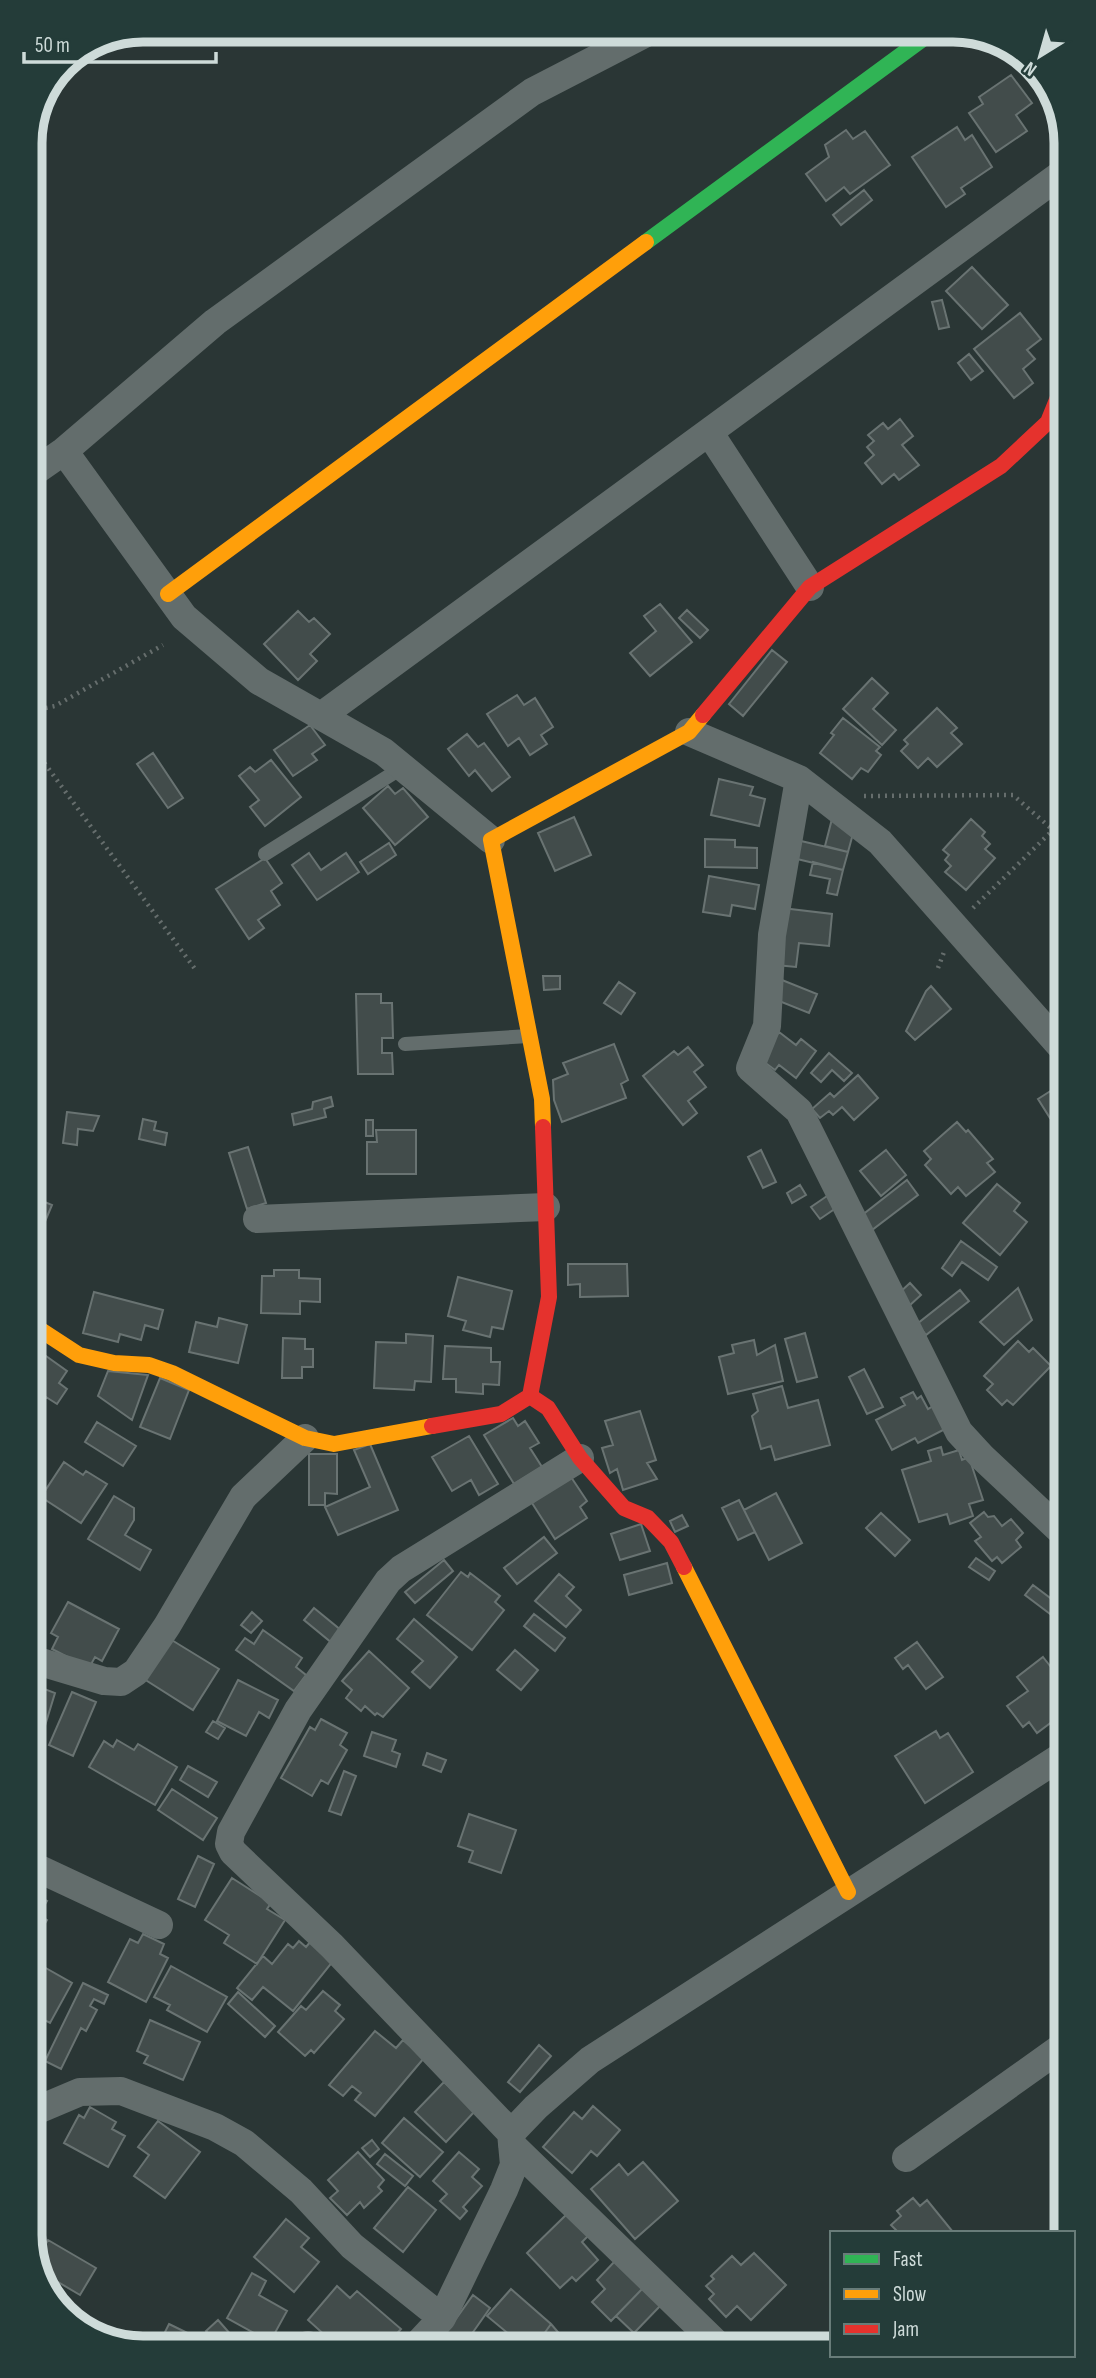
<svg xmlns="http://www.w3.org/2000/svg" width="1096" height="2378" viewBox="0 0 1096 2378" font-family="'Sofia Sans Condensed',sans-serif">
<rect width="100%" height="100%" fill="#2a3635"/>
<path fill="#424c4b" stroke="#697372" stroke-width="2" d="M1011,75L1032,103L1016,115L1027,131L996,152L969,113L983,104L979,97Z
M957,127L965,140L972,135L992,167L961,188L965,194L946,207L912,157Z
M846,130L853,139L865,131L890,165L850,194L844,187L826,201L806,174L829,157L825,145Z
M864,190L872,200L841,225L833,215Z
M972,267L1008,305L982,329L946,291Z
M942,300L949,327L939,329L932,302Z
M1020,313L1041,339L1027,350L1035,359L1023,369L1033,383L1014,398L974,349Z
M969,354L983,371L971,380L958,363Z
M900,419L913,436L902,445L919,465L899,480L894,474L882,484L865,463L874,455L867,447L874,441L868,435L883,423L888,429Z
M660,604L692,642L650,676L630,653L656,631L644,616Z
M687,610L708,630L700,638L679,618Z
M298,611L309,622L314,618L330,634L310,654L317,661L298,680L264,644Z
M772,650L787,662L743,716L729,704Z
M872,678L888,693L873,709L896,730L882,745L843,709Z
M517,695L524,705L535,698L553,727L541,735L547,744L530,755L519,738L508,746L487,714Z
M937,708L957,728L951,733L962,744L937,767L928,758L918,768L901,751L908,744L904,740Z
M843,718L880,747L876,751L881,755L868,772L861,768L852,779L820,753L834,735L831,733Z
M310,725L325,745L312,754L317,760L293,776L274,750Z
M467,734L478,747L484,743L510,777L492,791L475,770L469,776L448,749Z
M153,753L183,798L168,808L137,764Z
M271,760L301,797L265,826L250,807L259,800L239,776L250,767L255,772Z
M719,779L753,787L750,795L765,799L759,826L711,815Z
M388,786L395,794L403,788L428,817L395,845L363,808Z
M833,815L854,830L848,852L825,846Z
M574,817L591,855L555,871L538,833Z
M971,819L985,832L982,836L990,844L985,849L995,858L966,890L945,872L951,866L945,860L949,855L943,850Z
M705,839L735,840V847L757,848V868L705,867Z
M801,841L848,852L843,870L797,859Z
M389,843L396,855L368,874L360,862Z
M309,853L321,870L346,853L359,872L317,900L292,865Z
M265,858L282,883L271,891L280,905L258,920L264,928L249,939L216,889Z
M813,862L843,870L837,895L827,893L830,879L810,875Z
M709,876L759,885L755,909L732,905L730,916L703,912Z
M782,908L832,914L829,946L799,943L796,967L776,965Z
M543,976H560V989L544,990Z
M777,978L817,994L809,1013L769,997Z
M619,982L635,993L621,1014L604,1003Z
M931,986L951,1009L915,1040L906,1031L926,991Z
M356,994H381V1003H392L393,1038H382V1053H392L393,1074H358Z
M779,1032L796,1045L801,1039L816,1051L796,1078L779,1065L775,1070L760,1059Z
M614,1044L628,1080L621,1084L626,1098L562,1122L554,1100L553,1080L568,1074L563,1063Z
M688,1047L703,1065L694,1072L706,1087L688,1101L697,1113L683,1125L643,1076L674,1051L678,1055Z
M829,1053L852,1073L844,1081L832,1070L821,1082L811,1073Z
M858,1075L878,1098L854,1120L842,1107L833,1115L829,1111L820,1118L812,1109L830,1093L834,1097Z
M1063,1083V1109L1050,1118L1038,1099Z
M331,1097L333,1106L324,1109L326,1117L294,1125L292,1114L312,1109L313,1102Z
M67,1112L99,1116L93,1131L78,1129L77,1145L63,1143Z
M143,1119L156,1122L154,1130L167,1133L165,1145L139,1139Z
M366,1120H373V1136H366Z
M957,1122L966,1132L968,1130L993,1159L987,1163L995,1172L966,1196L958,1187L951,1194L925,1165L931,1159L924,1151Z
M376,1130H416V1174H367V1142H377Z
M33,1144L43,1147L33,1196Z
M248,1147L266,1203L247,1209L229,1153Z
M761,1150L776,1182L763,1188L748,1157Z
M886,1150L906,1175L881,1196L860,1171Z
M1063,1151V1166L1056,1155Z
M907,1180L918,1195L872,1230L861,1216Z
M997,1184L1020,1203L1014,1211L1027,1222L1000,1255L963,1223Z
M800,1185L806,1195L792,1203L787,1193Z
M827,1196L836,1208L820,1219L811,1207Z
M33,1197L52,1205L33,1250Z
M961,1241L997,1267L988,1280L962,1262L952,1276L942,1268Z
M568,1264H627L628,1296L580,1297V1284L568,1285Z
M274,1270H299V1278L320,1279V1302L300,1301V1314L261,1313L262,1276H274Z
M458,1277L512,1291L503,1329L492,1327L490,1337L463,1330L466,1321L448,1316Z
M910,1283L921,1295L909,1306L898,1294Z
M1018,1288L1032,1320L1004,1345L980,1322Z
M960,1290L969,1301L926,1335L917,1324Z
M94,1292L163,1310L158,1329L145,1325L141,1340L120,1334L118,1342L83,1333Z
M219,1318L247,1325L238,1363L189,1352L196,1322L217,1327Z
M805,1333L817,1377L797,1382L785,1339Z
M406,1334L433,1336L431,1382L415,1381L414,1390L374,1388L376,1342L406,1343Z
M283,1338L305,1339V1349H313V1367H302V1378H282Z
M754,1340L757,1355L775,1345L783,1381L728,1394L719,1357L734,1353L732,1345Z
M1018,1341L1029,1352L1033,1348L1051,1366L1013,1405L1007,1400L1002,1405L987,1390L993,1384L984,1376Z
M445,1346L491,1348V1362H500L499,1385L483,1384V1394L456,1392V1379H443Z
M39,1351L67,1371L59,1383L67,1389L57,1404L46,1397L40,1404L33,1400V1359Z
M864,1369L883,1407L867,1414L849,1377Z
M108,1371L148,1375L132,1420L98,1396Z
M160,1378L189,1390L170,1439L140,1427Z
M782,1386L788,1408L818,1400L830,1445L775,1460L771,1446L761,1449L752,1416L758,1411L753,1394Z
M913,1392L917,1399L921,1396L928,1409L935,1405L947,1428L918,1443L915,1438L892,1450L876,1420L905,1405L901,1398Z
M640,1411L656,1460L647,1463L657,1479L623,1490L617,1469L610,1473L602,1448L613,1445L605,1421Z
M513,1418L518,1426L525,1421L539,1443L530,1448L542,1467L514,1484L484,1435Z
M97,1422L136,1446L123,1466L85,1442Z
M469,1436L498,1484L479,1495L471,1480L452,1491L432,1457Z
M370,1444L398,1510L338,1535L325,1507L370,1487L354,1450Z
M941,1447L943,1455L959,1450L962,1460L969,1457L983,1500L969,1504L973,1516L950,1524L947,1514L919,1522L902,1470L931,1461L928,1451Z
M309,1454H337V1494L325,1493V1505H309Z
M64,1462L83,1475L86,1471L107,1484L81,1523L41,1497Z
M1064,1470V1493L1053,1480Z
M569,1474L587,1501L580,1507L587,1518L555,1539L532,1503Z
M776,1493L802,1543L769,1560L744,1510Z
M114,1496L134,1508V1520L125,1535L151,1550L140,1570L88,1539Z
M739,1500L755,1532L738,1540L722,1508Z
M984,1512L988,1517L994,1516L1002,1526L1011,1519L1023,1533L1016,1540L1021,1547L1002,1563L997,1557L992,1561L975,1541L981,1537L970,1523Z
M881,1513L910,1540L895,1556L866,1528Z
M682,1515L688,1526L675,1532L670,1521Z
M641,1524L650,1551L620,1560L611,1534Z
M544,1537L557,1553L517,1584L504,1568Z
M976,1558L995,1571L989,1580L969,1567Z
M444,1560L453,1571L415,1603L405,1592Z
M667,1563L672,1583L629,1595L624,1575Z
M461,1572L468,1577L470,1573L500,1596L495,1602L504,1610L472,1650L427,1615Z
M559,1574L574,1587L566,1596L581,1610L566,1627L535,1601Z
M1033,1585L1057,1603L1064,1594V1621L1062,1623L1025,1595Z
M68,1602L119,1629L102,1661L95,1657L89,1668L52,1649L58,1637L51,1633Z
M314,1608L342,1631L332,1643L304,1620Z
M252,1612L262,1621L251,1633L241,1625Z
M534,1614L565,1638L555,1651L524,1626Z
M414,1619L457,1657L430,1688L412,1672L423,1661L397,1639Z
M263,1630L302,1658L296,1667L306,1675L294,1691L236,1650L245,1638L254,1644Z
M1065,1634V1655L1062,1657L1052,1645Z
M170,1639L219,1669L193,1710L144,1679Z
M917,1642L943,1677L926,1689L908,1665L903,1669L895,1658Z
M515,1650L538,1670L521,1690L497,1670Z
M369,1651L409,1688L383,1717L377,1713L375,1715L365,1706L361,1711L346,1698L352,1690L342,1681Z
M1043,1657L1065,1685V1712L1037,1733L1029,1722L1023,1727L1007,1706L1028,1691L1017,1677Z
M34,1671L43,1674L39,1687L55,1693L44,1729L34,1726Z
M238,1680L278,1700L269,1718L259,1712L246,1736L217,1721Z
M72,1692L96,1702L73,1756L49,1745Z
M321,1719L347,1733L340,1745L347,1750L328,1784L321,1780L312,1796L281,1778L310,1727L315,1730Z
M213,1721L225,1728L218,1739L206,1732Z
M936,1731L940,1738L948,1733L973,1772L925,1803L895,1756Z
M372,1732L396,1740L392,1751L400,1754L396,1767L364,1756Z
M117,1740L134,1750L138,1744L177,1767L155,1805L89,1767L104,1741L113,1747Z
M427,1753L446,1760L441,1772L423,1765Z
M188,1766L217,1782L208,1797L180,1780Z
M344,1771L356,1776L341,1815L329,1811Z
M35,1772L44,1775L35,1812Z
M172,1789L217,1818L203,1840L158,1810Z
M469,1814L516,1830L501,1873L469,1862L473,1851L458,1846Z
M198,1856L214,1864L195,1907L178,1899Z
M232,1878L271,1903L267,1909L285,1920L257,1964L224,1943L229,1935L205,1920Z
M35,1885L45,1891L41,1898L47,1901L39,1915L47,1920L35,1940Z
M143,1934L164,1944L160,1954L168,1958L146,2002L108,1982L130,1939L138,1943Z
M299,1941L306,1947L311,1941L334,1960L293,2011L263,1987L252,2000L237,1988L263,1956L272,1964L288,1944L293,1948Z
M171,1966L227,1997L207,2032L167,2010L170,2005L154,1997Z
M44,1967L72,1983L50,2023L35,2015V1978L38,1979Z
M83,1983L108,1995L104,2004L94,1999L90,2006L97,2010L86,2031L81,2028L61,2069L45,2061Z
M323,1991L340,2005L335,2011L344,2019L314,2053L311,2050L305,2056L278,2032L301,2006L306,2010Z
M238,1992L275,2026L265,2037L228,2004Z
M150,2020L200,2042L183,2080L144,2063L148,2056L137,2051Z
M375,2031L396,2048L403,2040L424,2058L375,2116L355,2100L361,2093L352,2086L343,2096L329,2085Z
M539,2045L551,2056L520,2092L508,2082Z
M444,2082L475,2111L446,2142L415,2112Z
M593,2106L620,2130L597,2156L591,2151L572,2173L543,2147L574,2112L582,2119Z
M90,2107L116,2122L112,2129L125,2136L108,2167L64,2143L79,2115L84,2118Z
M404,2118L443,2152L420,2177L382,2143Z
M158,2121L200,2152L165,2198L134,2176L149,2155L138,2147Z
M372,2140L379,2149L370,2157L362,2148Z
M358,2152L384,2180L378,2187L382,2191L364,2208L360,2202L347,2215L330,2198L338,2191L328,2180Z
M459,2152L479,2169L472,2177L482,2186L463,2207L467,2211L460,2219L440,2201L447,2194L433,2181Z
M385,2154L413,2176L405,2186L377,2164Z
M643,2162L678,2201L635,2239L591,2189L619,2164L628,2175Z
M408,2187L436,2210L403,2252L374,2228Z
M913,2198L920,2206L927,2200L953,2232L895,2233L897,2231L891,2225L901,2216L897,2211Z
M567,2214L588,2236L582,2242L598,2260L576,2281L572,2277L560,2288L527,2253Z
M286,2219L309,2238L301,2247L319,2262L294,2292L254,2257Z
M48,2240L96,2268L80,2295L36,2269V2261Z
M754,2253L786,2285L751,2320L737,2306L726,2317L709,2299L714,2294L706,2286L714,2279L711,2276L732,2256L741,2265Z
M616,2260L644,2287L611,2321L592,2302L605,2289L597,2280Z
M252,2273L266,2281L259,2295L287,2311L270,2342L227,2318Z
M337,2286L350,2298L357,2291L401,2329L386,2346L338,2347L308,2320Z
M644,2287L662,2304L634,2333L616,2316Z
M511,2289L551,2324L536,2345H522L487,2316Z
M473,2295L490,2308L471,2335L479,2341L476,2346H430L443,2337Z
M58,2302L73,2311L69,2318Z
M218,2320L232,2336L221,2347L206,2331Z
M169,2324L202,2340L199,2348H157Z
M551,2324L569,2345H536Z"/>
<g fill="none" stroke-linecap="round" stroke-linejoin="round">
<path stroke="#666e6d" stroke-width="4.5" stroke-dasharray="2 5" stroke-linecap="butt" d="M32,711L55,706L163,645
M32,746L195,969
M864,796L1013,795L1053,830
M973,908L1053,830L1062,827
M938,968L944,952"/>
<path stroke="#636d6c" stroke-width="14" d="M265,854L403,767
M405,1044L529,1036"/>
<path stroke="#636d6c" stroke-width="28" d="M709,432L810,587
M64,451L184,617L259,681L384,752L491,840
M31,474L64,451L215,322L532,92L652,30
M321,716L1060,175
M689,732L799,779L880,842L1063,1049
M799,779L772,935L767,1026L750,1068L799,1111L959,1432L982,1457L1064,1534
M257,1219L546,1207
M34,1660L104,1681L121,1682L136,1672L167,1626L243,1497L305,1438
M35,1867L159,1925
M35,2111L80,2092L121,2091L215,2127L244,2143L301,2191L352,2246L442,2318
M511,2133L332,1946L233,1852L229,1844L231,1832L298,1710L388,1581L401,1569L580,1458
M512,2145L717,2344
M906,2158L1066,2044
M308,2345L310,2347
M416,2346L442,2318L504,2190L514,2165L511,2133L536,2107L590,2060L1065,1754"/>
<path stroke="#30b455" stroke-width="16" d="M646,242L935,30"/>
<path stroke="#ff9f0a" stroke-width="16" d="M168,594L646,242
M543,1127L542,1099L491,840L689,732L703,715
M33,1325L79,1355L114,1363L149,1365L172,1373L305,1438L334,1444L432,1426
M684,1567L848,1892"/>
<path stroke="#e5322d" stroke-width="16" d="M703,715L810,587L1001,466L1048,422L1061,390
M530,1396L549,1297L543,1127
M432,1426L501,1414L530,1396L548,1408L580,1458L624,1508L648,1518L671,1542L684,1567"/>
</g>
<path d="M0 0H1096V2378H0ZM143 42H953A101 101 0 0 1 1054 143V2235A101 101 0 0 1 953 2336H143A101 101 0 0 1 42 2235V143A101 101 0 0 1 143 42Z" fill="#243c39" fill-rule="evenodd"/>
<path fill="none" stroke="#cedbd9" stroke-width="9" d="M143 42H953A101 101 0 0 1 1054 143V2235A101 101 0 0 1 953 2336H143A101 101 0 0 1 42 2235V143A101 101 0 0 1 143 42Z"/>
<rect x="830" y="2231" width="245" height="126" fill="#243c39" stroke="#687c79" stroke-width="2"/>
<rect x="844" y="2254" width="35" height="10" fill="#30b455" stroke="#687c79" stroke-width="2"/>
<text x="893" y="2266" font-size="21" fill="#cedbd9">Fast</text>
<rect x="844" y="2289" width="35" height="10" fill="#ff9f0a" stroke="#687c79" stroke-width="2"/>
<text x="893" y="2301" font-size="21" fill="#cedbd9">Slow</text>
<rect x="844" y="2324" width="35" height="10" fill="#e5322d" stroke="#687c79" stroke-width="2"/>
<text x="893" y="2336" font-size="21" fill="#cedbd9">Jam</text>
<g transform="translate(1040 56) rotate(217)" stroke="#243c39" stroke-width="5" paint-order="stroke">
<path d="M0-5L12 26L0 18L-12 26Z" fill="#cedbd9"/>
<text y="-10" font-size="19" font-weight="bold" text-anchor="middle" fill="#cedbd9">N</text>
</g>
<path d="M24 52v10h192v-10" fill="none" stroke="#cedbd9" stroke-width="3.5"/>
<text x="35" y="52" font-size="21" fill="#cedbd9" stroke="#243c39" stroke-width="5" paint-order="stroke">50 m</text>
</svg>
